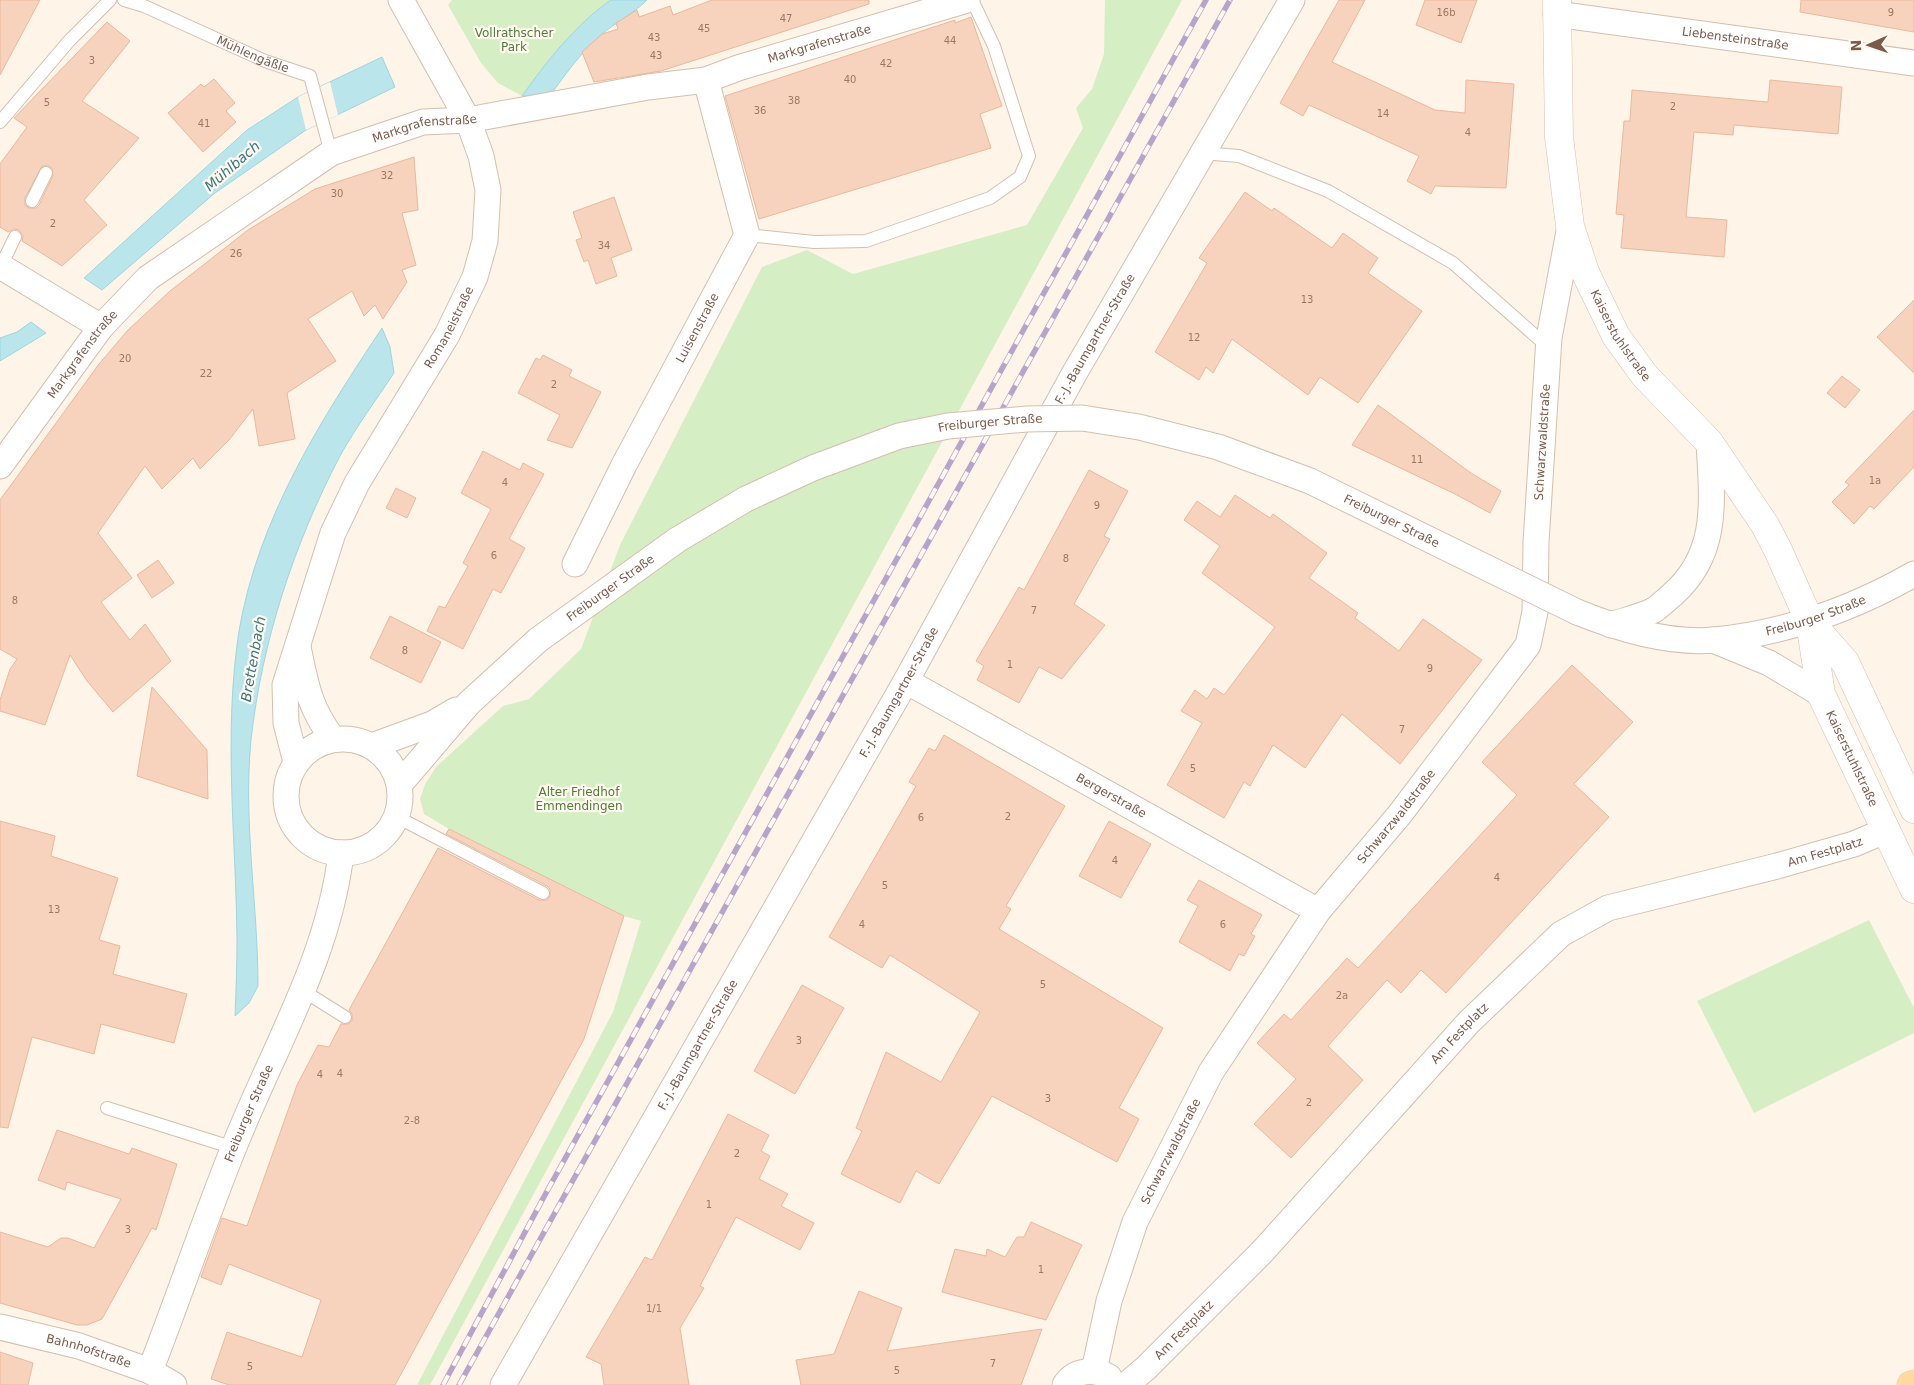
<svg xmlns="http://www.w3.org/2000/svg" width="1914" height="1385" viewBox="0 0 1914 1385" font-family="'DejaVu Sans',sans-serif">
<rect width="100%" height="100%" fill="#fef5e8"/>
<path fill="#d6eec4" d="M452,0H611C576,24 547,61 522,96L498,83L481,63L448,5Z
M1105,0H1182L430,1385H417L613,1012L641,921L624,916L449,829L424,814L420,799L425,784L436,767L503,706L529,699L581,649L620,545L762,267L807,250L853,274L1027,225L1083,128L1076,108L1092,89L1104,54Z
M1869,920L1914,1008V1033L1754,1113L1697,1001Z"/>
<path fill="#b9e5eb" stroke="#9ed5de" d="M611,0H647C633,14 616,22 601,35C579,54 563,78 546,101L540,97L522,96C547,61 576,24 611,0Z
M382,57L395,87L306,130L215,193L102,290L84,278L247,130L298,97Z
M31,322L46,333L0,361V338L17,332Z
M382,328L390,347L394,373C376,400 356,427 340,456C294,544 262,641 251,740C243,822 258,905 258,986L249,1003L235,1016C236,991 237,966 237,940C236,836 223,735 239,631C258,519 320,421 382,328Z"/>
<path fill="#fef5e8" d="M330,82L338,115L306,130L298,97Z"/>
<path fill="#f7d2bc" stroke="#ebb89b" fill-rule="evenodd" d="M0,0H40L0,75Z
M712,0H869V4L661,71L594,82L582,52L602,34L618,29L616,23L637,10L639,17L670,6L673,15Z
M1339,0H1365L1332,62L1435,110L1465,113L1466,80L1514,84L1506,188L1435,186L1431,194L1407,181L1419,156L1309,105L1303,116L1280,103Z
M1425,0H1477L1461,43L1416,25Z
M1801,0H1914V32L1800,12Z
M971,17L1002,106L980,114L991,148L759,219L725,96L955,20V23Z
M107,22L130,41L82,101L139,138L84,200L107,225L62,266L22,241L23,236L19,230L14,229L8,232L0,227V164L27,127L14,118ZM42,166H49L52,168L53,176L39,205L36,208H29L25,205V198Z
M214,79L235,103L226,111L236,122L203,152L168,113L201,84L204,87Z
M1770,80L1842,87L1838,134L1734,125L1733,135L1694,132L1686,217L1727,220L1724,257L1621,248L1624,215L1616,214L1624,121H1630L1632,90L1768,102Z
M414,157L418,210L402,213L416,265L402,270L407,282L383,319L375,305L364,316L352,291L308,319L336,361L287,393L295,439L259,446L253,409L229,440L200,469L193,458L162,489L145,466L98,533L132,578L101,602L130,640L145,624L171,661L113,712L87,681L70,655L45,725L0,711V700L10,669L17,659L0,649V500L99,364L128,330L170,291L248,230L315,189Z
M1245,192L1272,211L1274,208L1332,248L1343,233L1378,258L1368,273L1422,311L1358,403L1320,377L1308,395L1232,339L1213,373L1206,367L1199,380L1155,352L1207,263L1199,258Z
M614,197L632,250L611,258L617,276L596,284L588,260L584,262L576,240L582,238L573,212Z
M1914,300V373L1877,337Z
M543,355L572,370L569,376L601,392L572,448L547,440L560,415L518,393L536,358L540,360Z
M1842,376L1860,390L1845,408L1827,393Z
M1378,405L1471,473L1501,491L1490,513L1455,494L1352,445Z
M1914,410V467L1874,509L1870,506L1854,524L1832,502L1849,485L1845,482Z
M483,451L520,470L523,463L544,474L509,539L525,548L501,593L493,589L463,649L427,631L439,606L445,608L468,566L463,563L491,509L461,493Z
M1089,470L1128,491L1104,536L1110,539L1074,604L1105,625L1062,679L1039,667L1019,703L977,680L984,666L976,661L1019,587L1024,590Z
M396,488L416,498L407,518L386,508Z
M1235,495L1270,518L1273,514L1327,553L1309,578L1358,613L1355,618L1399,651L1423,619L1482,660L1400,764L1342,714L1305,768L1273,745L1250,786L1244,782L1224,818L1167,785L1202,723L1181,711L1195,690L1207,699L1214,688L1224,695L1275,627L1202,573L1220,546L1184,520L1197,501L1220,517Z
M158,560L174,583L152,598L137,575Z
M390,616L441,642L421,683L370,658Z
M1572,665L1633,722L1574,784L1609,817L1446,993L1421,970L1401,993L1387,980L1328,1046L1363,1080L1291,1158L1254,1124L1296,1079L1257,1043L1284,1014L1291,1020L1347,958L1358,968L1517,795L1482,762Z
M152,687L207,750L208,799L137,776Z
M944,735L1065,806L1006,906L1011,909L999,929L1163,1028L1119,1108L1139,1119L1117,1162L992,1096L939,1184L916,1171L900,1203L841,1174L862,1131L856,1128L886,1052L941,1082L980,1012L890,955L882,968L829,937L916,786L909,782L929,748L935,751Z
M0,821L55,836L51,856L118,878L99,940L120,946L113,974L187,994L174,1043L101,1024L94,1054L32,1037L8,1128L0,1127Z
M1109,821L1151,844L1121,898L1079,876Z
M449,829L624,916L584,1039L395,1385H229L211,1379L227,1332L302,1357L321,1300L229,1264L221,1285L201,1277L222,1218L247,1226L297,1085L318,1045L329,1047L341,1024H348L352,1021V1014L349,1010L438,848L539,900H547L550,896V889L547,886L446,834Z
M1199,880L1262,915L1251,934L1255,936L1244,956L1239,954L1230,971L1179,942L1198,906L1187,900Z
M802,985L844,1008L795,1094L754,1071Z
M728,1114L769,1135L761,1151L770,1156L759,1179L788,1194L781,1206L814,1223L800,1250L736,1217L700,1286L704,1288L680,1328L689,1385H604L601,1364L586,1357L645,1257L652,1260Z
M57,1130L129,1154L132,1148L177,1164L156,1230L152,1228L102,1319L87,1325H77L0,1303V1232L48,1247L61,1238H68L94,1248L121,1199L67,1182L65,1190L38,1180Z
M1031,1222L1082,1245L1046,1320L942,1292L955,1249L986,1256L987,1249L1005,1257L1017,1237H1024Z
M859,1291L902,1308L887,1351L1042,1329L1021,1385H801L796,1360L834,1354Z
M0,1352L33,1363L28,1385H0Z"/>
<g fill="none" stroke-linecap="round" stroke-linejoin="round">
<defs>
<g id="lane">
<path id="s1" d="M124,0L144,6L265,61L310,76L331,153"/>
<path d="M0,122L69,41L110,0"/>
<path d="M1202,153L1239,156L1328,191L1453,263L1548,347"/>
<path d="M32,201L46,173"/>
<path d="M747,235L814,242L866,241L990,198L1020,177L1029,156L994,46L972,0"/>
<path d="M1,266L15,237"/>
<path d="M397,817L543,893"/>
<path d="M302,990L345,1017"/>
<path d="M107,1108L234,1148"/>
</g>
<g id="street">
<path id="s2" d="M1556,14L1914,63"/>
<path d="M0,266L101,327"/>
<path id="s3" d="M0,466L101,327L148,278L331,153L423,122L468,120L648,87L706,80L738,68L967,0"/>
<path id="s4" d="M575,564L624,465L747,235L706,80"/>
<path id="s5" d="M1577,612C1619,629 1669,644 1714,640C1784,633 1853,609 1914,574"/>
<path d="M1611,625C1624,620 1641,617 1654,610C1660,606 1666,600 1672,595C1720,553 1712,500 1709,442"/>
<path d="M1713,640L1769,663L1821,694"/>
<path d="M298,647C306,685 309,707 333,739"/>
<path id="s6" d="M906,681L1318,911"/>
<circle cx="343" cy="796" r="57"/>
<path d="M372,746L432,724L456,710"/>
<path id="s7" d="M296,762L286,723L285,685L333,533L357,483L447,335L475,277L485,241L488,190L481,156L468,120L401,0"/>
<path id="s8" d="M400,784L469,703L538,640L677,540L746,499"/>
<path id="s9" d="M0,1327L79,1346L150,1371L174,1385"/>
<path id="s10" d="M150,1371C179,1297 204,1221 234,1147C272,1051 329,958 341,853"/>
<path id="s11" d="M1094,1371L1109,1301L1135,1222L1211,1072L1318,911L1400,814L1528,645L1535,612L1536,542L1549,338L1570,226"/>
<path id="s12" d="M503,1385L906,681L1074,374L1292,0"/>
<path d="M1065,1385C1074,1370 1094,1368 1109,1377"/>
<path id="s13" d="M1126,1385L1146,1368L1262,1252L1469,1022L1561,934L1608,908L1777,866L1854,844L1887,830"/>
</g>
<g id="secondary">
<path id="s14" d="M1557,0L1559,137L1570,226L1585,272L1616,336L1645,376L1709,442L1765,525L1778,550L1810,622L1821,694L1914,889"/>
<path d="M1810,622L1845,662L1914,809"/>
</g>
<path id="primary" d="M1911,1385L1914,1384"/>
</defs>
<use href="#lane" stroke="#d5beae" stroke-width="14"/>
<use href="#street" stroke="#d5beae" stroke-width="27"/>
<use href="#secondary" stroke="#d8beab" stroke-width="29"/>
<use href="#primary" stroke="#ddd4cf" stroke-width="29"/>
<use href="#lane" stroke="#fff" stroke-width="12"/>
<use href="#street" stroke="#fff" stroke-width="25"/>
<use href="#secondary" stroke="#fff" stroke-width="28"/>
<use href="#primary" stroke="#ffd99e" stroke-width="28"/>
<defs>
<path id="rail" d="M443,1385L546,1193L1206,0
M459,1385L1230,0"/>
</defs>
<use href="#rail" stroke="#b8a3cb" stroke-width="5.5"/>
<use href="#rail" stroke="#fff9f0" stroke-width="4" stroke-dasharray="11" stroke-linecap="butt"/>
<defs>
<g id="street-bridge">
<path id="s15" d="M746,499L813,468L899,436L948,426L1027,419L1082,418L1139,427L1218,447L1310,481L1577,612"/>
</g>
</defs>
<use href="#street-bridge" stroke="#d5beae" stroke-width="27" stroke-linecap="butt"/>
<use href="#street-bridge" stroke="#fff" stroke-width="25"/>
</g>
<g text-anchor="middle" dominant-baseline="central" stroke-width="4.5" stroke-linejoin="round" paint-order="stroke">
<g font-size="10" fill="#9b7765">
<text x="1446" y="12">16b</text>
<text x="1891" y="12">9</text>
<text x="786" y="18">47</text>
<text x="704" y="28">45</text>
<text x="654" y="37">43</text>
<text x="950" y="40">44</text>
<text x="656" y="55">43</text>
<text x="92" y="60">3</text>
<text x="886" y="63">42</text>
<text x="850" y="79">40</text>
<text x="794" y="100">38</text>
<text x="47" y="102">5</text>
<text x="1673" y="106">2</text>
<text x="760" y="110">36</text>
<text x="1383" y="113">14</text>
<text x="204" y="123">41</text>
<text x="1468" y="132">4</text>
<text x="387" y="175">32</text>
<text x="337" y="193">30</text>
<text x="53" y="223">2</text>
<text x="604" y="245">34</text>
<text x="236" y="253">26</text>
<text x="1307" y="299">13</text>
<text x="1194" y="337">12</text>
<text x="125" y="358">20</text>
<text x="206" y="373">22</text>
<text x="554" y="384">2</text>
<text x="1417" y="459">11</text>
<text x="1875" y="480">1a</text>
<text x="505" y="482">4</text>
<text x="1097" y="505">9</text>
<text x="494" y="555">6</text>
<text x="1066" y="558">8</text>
<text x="15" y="600">8</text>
<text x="1034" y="610">7</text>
<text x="405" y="650">8</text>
<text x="1010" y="664">1</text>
<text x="1430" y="668">9</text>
<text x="1402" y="729">7</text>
<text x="1193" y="768">5</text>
<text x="1008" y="816">2</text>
<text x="921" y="817">6</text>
<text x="1115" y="860">4</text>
<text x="1497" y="877">4</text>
<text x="885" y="885">5</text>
<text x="54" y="909">13</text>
<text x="862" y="924">4</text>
<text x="1223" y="924">6</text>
<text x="1043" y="984">5</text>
<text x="1342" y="995">2a</text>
<text x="799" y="1040">3</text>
<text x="340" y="1073">4</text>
<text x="320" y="1074">4</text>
<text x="1048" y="1098">3</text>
<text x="1309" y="1102">2</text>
<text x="412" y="1120">2-8</text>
<text x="737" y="1153">2</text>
<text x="709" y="1204">1</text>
<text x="128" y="1229">3</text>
<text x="1041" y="1269">1</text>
<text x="654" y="1308">1/1</text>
<text x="993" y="1363">7</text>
<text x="250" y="1366">5</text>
<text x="897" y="1370">5</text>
</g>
<g font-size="12" fill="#517d3c" stroke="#fff9f0">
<text x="514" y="33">Vollrathscher<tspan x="514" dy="14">Park</tspan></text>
<text x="579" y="792">Alter Friedhof<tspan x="579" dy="14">Emmendingen</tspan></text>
</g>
<g font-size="12" fill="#7c5948" stroke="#fff9f0">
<text stroke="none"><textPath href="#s2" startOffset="181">Liebensteinstraße</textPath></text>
<text stroke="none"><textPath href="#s3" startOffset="964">Markgrafenstraße</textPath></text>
<text stroke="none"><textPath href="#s1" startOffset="140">Mühlengäßle</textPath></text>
<text stroke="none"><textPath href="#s3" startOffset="559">Markgrafenstraße</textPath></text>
<text stroke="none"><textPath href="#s7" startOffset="474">Romaneistraße</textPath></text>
<text stroke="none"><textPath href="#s4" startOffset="266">Luisenstraße</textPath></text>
<text stroke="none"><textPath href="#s14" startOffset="348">Kaiserstuhlstraße</textPath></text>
<text stroke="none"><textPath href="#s12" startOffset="1202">F.-J.-Baumgartner-Straße</textPath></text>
<text stroke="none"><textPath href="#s3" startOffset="139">Markgrafenstraße</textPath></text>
<text stroke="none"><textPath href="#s15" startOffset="258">Freiburger Straße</textPath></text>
<text stroke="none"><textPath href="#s11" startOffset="1059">Schwarzwaldstraße</textPath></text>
<text stroke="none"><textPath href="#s15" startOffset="678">Freiburger Straße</textPath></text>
<text stroke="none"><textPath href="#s8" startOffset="289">Freiburger Straße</textPath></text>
<text stroke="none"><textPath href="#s5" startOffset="246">Freiburger Straße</textPath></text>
<text stroke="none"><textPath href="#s12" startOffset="798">F.-J.-Baumgartner-Straße</textPath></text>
<text stroke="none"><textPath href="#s14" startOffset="839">Kaiserstuhlstraße</textPath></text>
<text stroke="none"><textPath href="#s6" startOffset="235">Bergerstraße</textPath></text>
<text stroke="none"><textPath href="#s11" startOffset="639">Schwarzwaldstraße</textPath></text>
<text stroke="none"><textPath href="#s13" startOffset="905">Am Festplatz</textPath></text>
<text stroke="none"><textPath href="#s13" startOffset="485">Am Festplatz</textPath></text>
<text stroke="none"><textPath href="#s12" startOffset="392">F.-J.-Baumgartner-Straße</textPath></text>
<text stroke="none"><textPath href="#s10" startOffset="276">Freiburger Straße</textPath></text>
<text stroke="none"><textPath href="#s11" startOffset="234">Schwarzwaldstraße</textPath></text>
<text stroke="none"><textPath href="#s13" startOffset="80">Am Festplatz</textPath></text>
<text stroke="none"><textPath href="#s9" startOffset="92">Bahnhofstraße</textPath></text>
</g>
<g font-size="14" font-style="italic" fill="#3a7882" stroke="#fff9f0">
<text transform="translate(232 166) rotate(-41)">Mühlbach</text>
<text transform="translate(253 659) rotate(-80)">Brettenbach</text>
</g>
</g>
<g transform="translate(1869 45) rotate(268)" stroke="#fff9f0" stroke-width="4" paint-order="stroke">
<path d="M0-4L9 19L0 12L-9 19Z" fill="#7c5948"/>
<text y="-8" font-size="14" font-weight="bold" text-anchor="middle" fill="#7c5948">N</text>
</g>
</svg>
